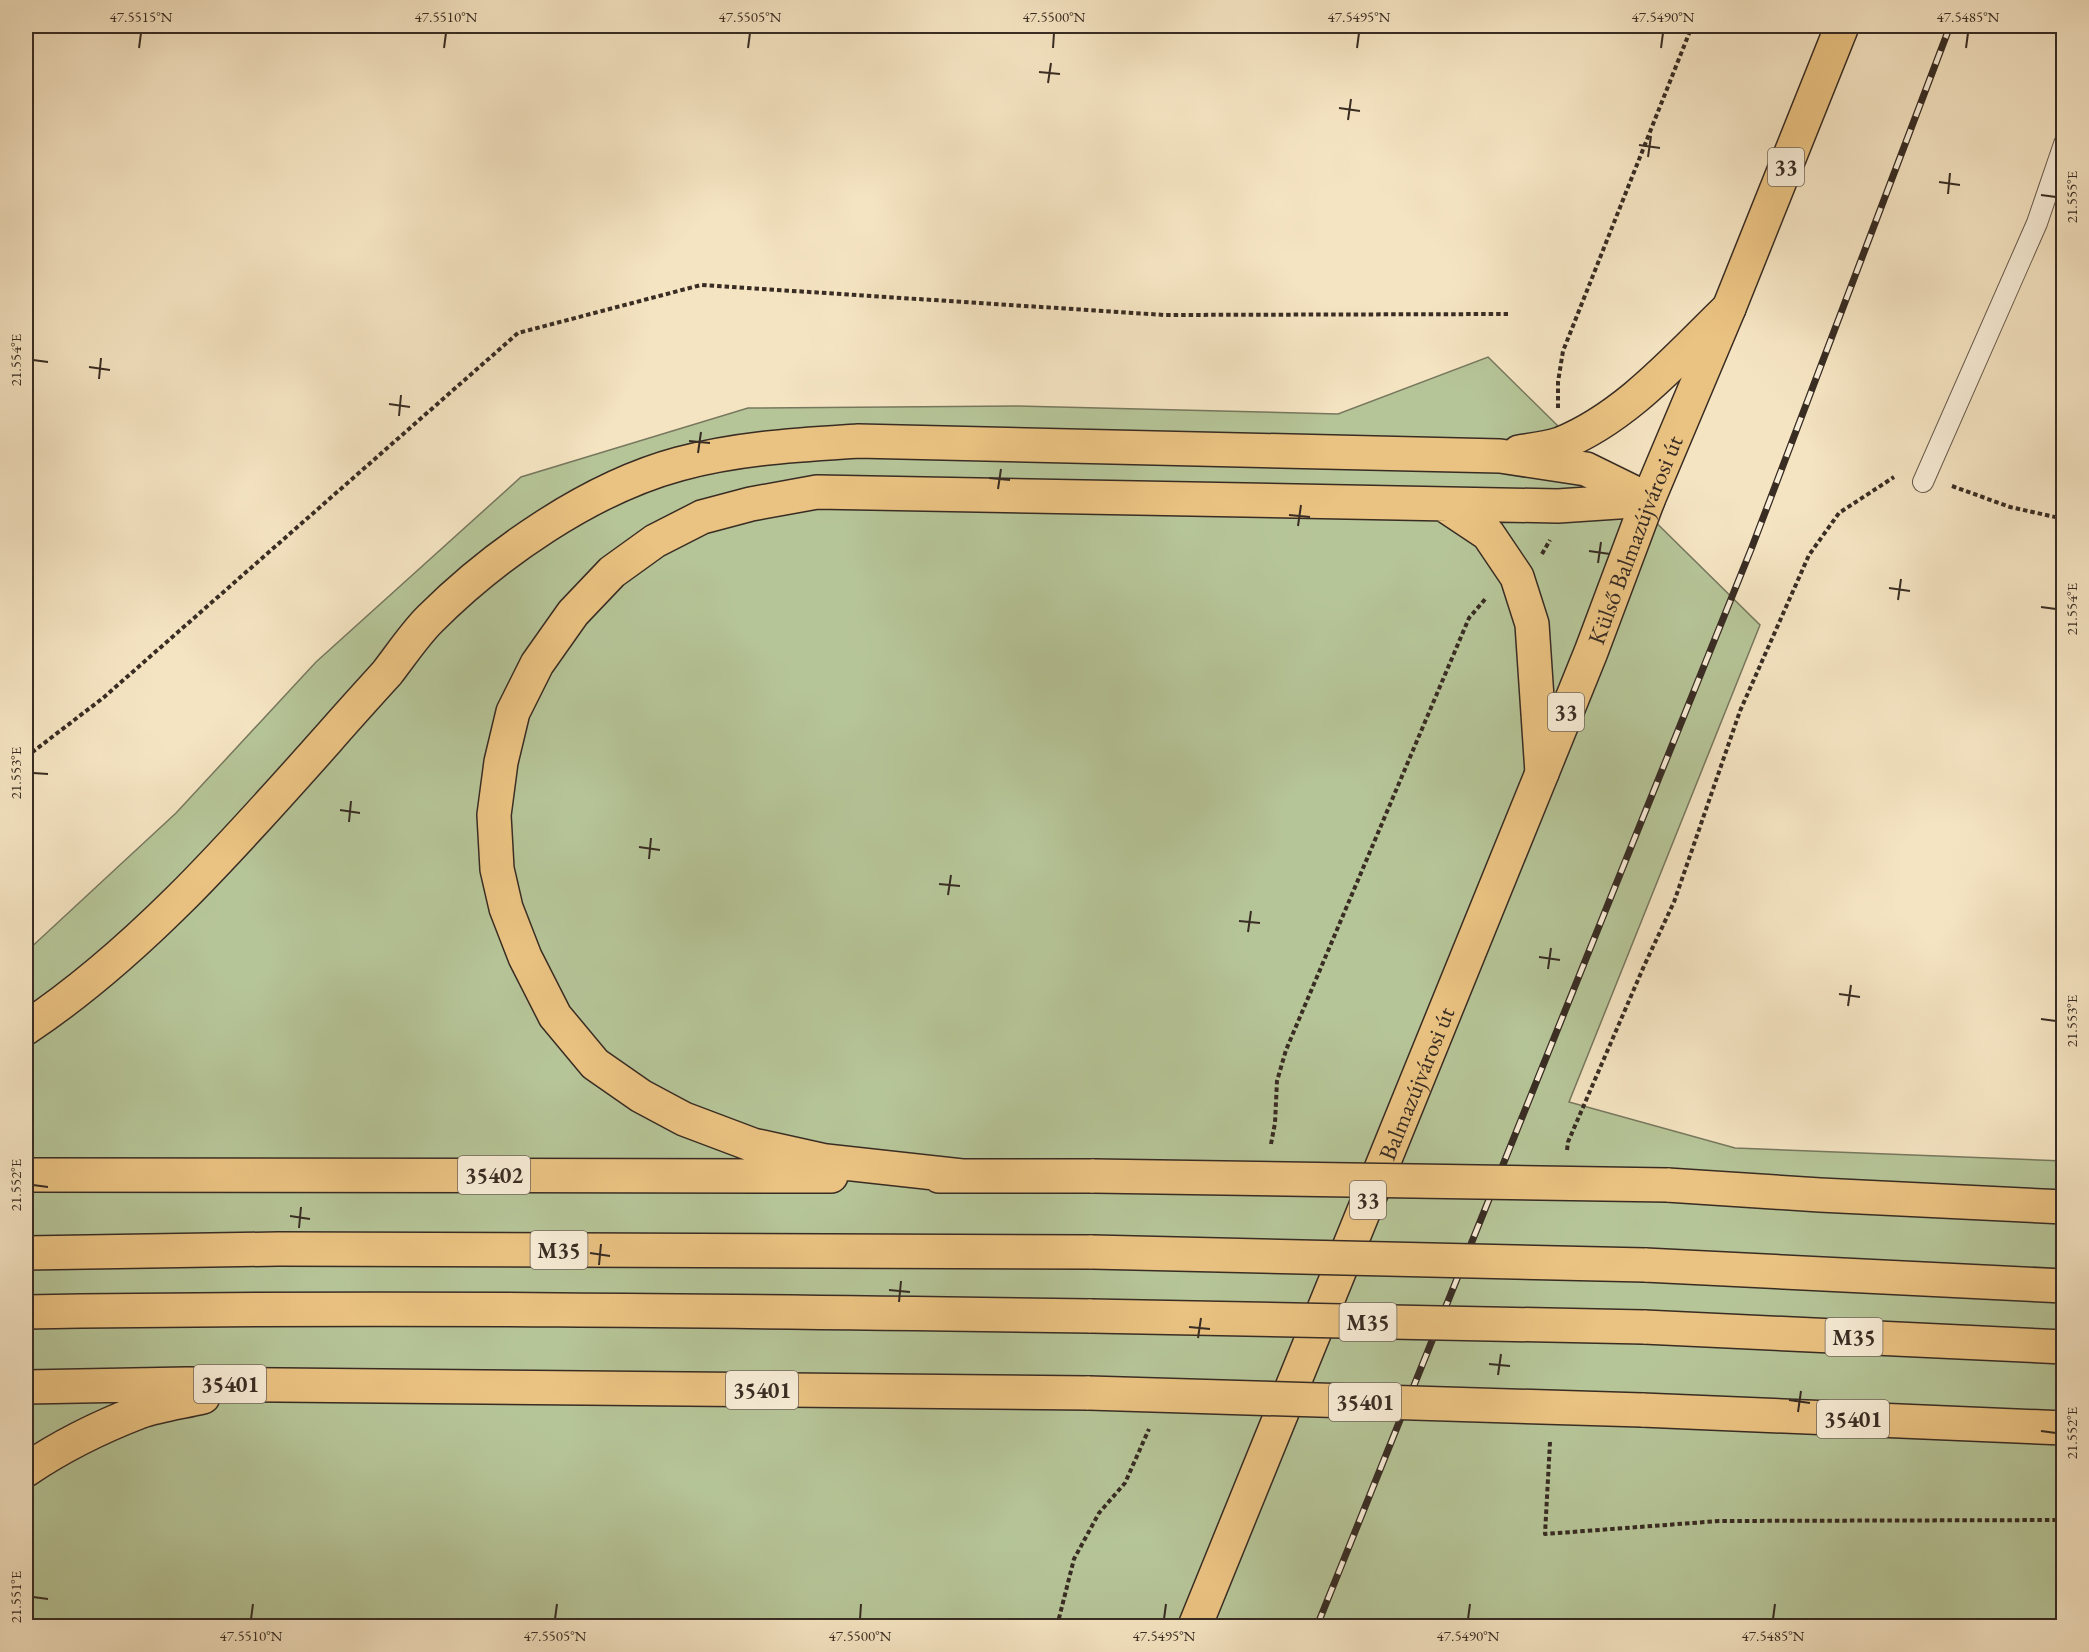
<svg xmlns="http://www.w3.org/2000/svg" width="2089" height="1652" viewBox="0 0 2089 1652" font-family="'EB Garamond',serif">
<rect width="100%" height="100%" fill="#f5e4c2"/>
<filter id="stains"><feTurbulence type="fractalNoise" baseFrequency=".00333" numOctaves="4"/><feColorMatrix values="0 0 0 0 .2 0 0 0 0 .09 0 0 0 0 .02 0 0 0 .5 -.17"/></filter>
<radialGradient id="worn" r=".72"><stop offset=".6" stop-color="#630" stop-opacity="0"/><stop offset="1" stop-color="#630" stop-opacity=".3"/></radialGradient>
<path fill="#b6c598" stroke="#77785e" stroke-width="1.5" d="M1488,357L1760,625L1569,1102L1735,1148L2063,1161V1626H26V952L176,813L316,662L521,477L748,408L1017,406L1338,414Z"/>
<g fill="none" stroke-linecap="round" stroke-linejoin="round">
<defs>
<path id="lane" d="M1923,482L2037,223L2064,144"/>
<g id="primary">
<path id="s1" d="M1195,1626L1542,773L1591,652L1648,500L1729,308L1842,26"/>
</g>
<path id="highway" d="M1519,452C1532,450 1548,448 1560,444C1627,417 1678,357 1729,308
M1443,504L1488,534L1517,577L1532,624L1542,773
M26,1028C140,952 236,842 327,740C347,717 367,695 387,673C401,655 414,635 430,619C495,554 590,488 679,464C738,448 797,445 858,441L1500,456L1586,469L1647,499
M26,1175L831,1176
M939,1176H1094
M962,1176L826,1161L753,1145L684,1119L641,1096L595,1064L555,1016L525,957L506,908L497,869L494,815L501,762L513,712L537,664L573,613L612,572L655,541L702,517L751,504L817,492L1558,506L1648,500
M1667,1185L1820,1195L2064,1207
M26,1253L278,1249L1092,1252
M1645,1265L2064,1286
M26,1312C381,1306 736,1311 1091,1316
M1644,1327L2064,1347
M26,1387L187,1384L1089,1393
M1642,1410L2064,1428
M26,1470C60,1447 100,1427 139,1412C159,1405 182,1402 203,1397"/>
</defs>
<use href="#lane" stroke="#675a4b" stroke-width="22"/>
<use href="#primary" stroke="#382c23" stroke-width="36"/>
<use href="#highway" stroke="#382c23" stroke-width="36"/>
<path stroke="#382c23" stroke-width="4" stroke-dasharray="4.5 3" stroke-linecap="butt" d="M1558,408V382L1563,351L1692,26
M1952,486L2010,507L2064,519
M1542,554L1550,540
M26,757L103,698L518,333L701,285L1165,315L1508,314
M1271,1144L1275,1123L1277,1081L1286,1050L1469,618L1487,597
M1567,1150L1568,1142L1644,966L1674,902L1740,711L1809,555L1839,513L1894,477
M1550,1442L1545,1534L1719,1521L2064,1520
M1057,1626L1074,1559L1099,1513L1125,1483L1149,1429"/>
<use href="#lane" stroke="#f8edd7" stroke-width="20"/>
<use href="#primary" stroke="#eac281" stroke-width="33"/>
<use href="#highway" stroke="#eac281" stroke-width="33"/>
<defs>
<path id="rail" d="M1317,1626L1752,547L1950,26"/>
</defs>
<use href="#rail" stroke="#382c23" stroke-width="7"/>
<use href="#rail" stroke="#f8edd7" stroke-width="4.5" stroke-dasharray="14" stroke-linecap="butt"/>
<defs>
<path id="highway-bridge" d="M1094,1176L1667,1185
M1092,1252L1645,1265
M1091,1316L1644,1327
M1089,1393L1642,1410"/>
</defs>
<use href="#highway-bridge" stroke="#382c23" stroke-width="36" stroke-linecap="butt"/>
<use href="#highway-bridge" stroke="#eac281" stroke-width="33"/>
</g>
<path fill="none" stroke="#382c23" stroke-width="2" d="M139,48L141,33M444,48L446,33M748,48L750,33M1053,48L1054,33M1357,48L1359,33M1661,48L1663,33M1966,48L1968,33M1039,72L1060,74M1048,83L1051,63M1339,108L1360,111M1348,120L1351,99M1639,145L1660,148M1648,157L1651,136M1939,182L1960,185M1948,194L1950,173M2041,195L2056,197M33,360L48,362M89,367L110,370M99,379L101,358M389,404L410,407M399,416L401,395M689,441L710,443M698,453L701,432M989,478L1010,480M998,489L1001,469M1289,515L1310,517M1298,526L1301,505M1589,551L1610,554M1598,563L1601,542M1889,588L1910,591M1898,600L1901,579M2041,607L2056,609M33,773L48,774M340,810L360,813M349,822L351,801M639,847L660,850M649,859L651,838M939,884L960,886M948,895L951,875M1239,921L1260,923M1248,932L1251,911M1539,957L1560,960M1548,969L1551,948M1839,994L1860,997M1848,1006L1851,985M2041,1019L2056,1021M33,1185L48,1187M290,1216L310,1219M299,1228L301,1207M590,1253L610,1256M599,1265L601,1244M889,1290L910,1292M899,1302L901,1281M1189,1327L1210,1329M1198,1338L1201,1318M1489,1364L1510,1366M1498,1375L1501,1354M1789,1400L1810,1403M1798,1412L1801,1391M2041,1431L2056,1433M33,1597L48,1599M251,1619L253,1604M555,1619L557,1604M860,1619L861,1604M1164,1619L1166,1604M1468,1619L1470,1604M1773,1619L1775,1604"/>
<g text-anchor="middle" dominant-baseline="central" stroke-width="4.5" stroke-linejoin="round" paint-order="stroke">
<g fill="#f8edd7" stroke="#726659" stroke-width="1.5">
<rect x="1768" y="148" width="36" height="38" rx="4.5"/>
<rect x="1548" y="693" width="36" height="38" rx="4.5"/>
<rect x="458" y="1156" width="72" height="38" rx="4.5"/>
<rect x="1350" y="1181" width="36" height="38" rx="4.5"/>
<rect x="530.5" y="1231" width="57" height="38" rx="4.5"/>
<rect x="1339.5" y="1303" width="57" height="38" rx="4.5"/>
<rect x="1825.5" y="1318" width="57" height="38" rx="4.5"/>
<rect x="194" y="1365" width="72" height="38" rx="4.5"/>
<rect x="726" y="1371" width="72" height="38" rx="4.5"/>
<rect x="1329" y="1383" width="72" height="38" rx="4.5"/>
<rect x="1817" y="1400" width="72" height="38" rx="4.5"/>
</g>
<g font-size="22" font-weight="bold" fill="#382c23">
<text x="1786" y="167">33</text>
<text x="1566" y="712">33</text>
<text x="494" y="1175">35402</text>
<text x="1368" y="1200">33</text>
<text x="559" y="1250">M35</text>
<text x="1368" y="1322">M35</text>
<text x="1854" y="1337">M35</text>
<text x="230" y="1384">35401</text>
<text x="762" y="1390">35401</text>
<text x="1365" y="1402">35401</text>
<text x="1853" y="1419">35401</text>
</g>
<g font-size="24" fill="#382c23" stroke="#f8edd7">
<text stroke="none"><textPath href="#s1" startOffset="1172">Külső Balmazújvárosi út</textPath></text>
<text stroke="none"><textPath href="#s1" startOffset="586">Balmazújvárosi út</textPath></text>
</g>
</g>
<rect width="2089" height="1652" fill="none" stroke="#f5e4c2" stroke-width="66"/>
<rect x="33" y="33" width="2023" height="1586" fill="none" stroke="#382c23" stroke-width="2"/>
<g font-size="15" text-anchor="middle" fill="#382c23">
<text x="141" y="22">47.5515°N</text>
<text x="446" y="22">47.5510°N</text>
<text x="750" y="22">47.5505°N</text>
<text x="1054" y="22">47.5500°N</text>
<text x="1359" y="22">47.5495°N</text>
<text x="1663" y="22">47.5490°N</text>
<text x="1968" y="22">47.5485°N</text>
<text transform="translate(2072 197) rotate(-90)" y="5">21.555°E</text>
<text transform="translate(16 360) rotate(-90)" y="5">21.554°E</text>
<text transform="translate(2072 609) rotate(-90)" y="5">21.554°E</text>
<text transform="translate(16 773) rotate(-90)" y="5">21.553°E</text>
<text transform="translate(2072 1021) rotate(-90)" y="5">21.553°E</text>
<text transform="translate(16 1185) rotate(-90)" y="5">21.552°E</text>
<text transform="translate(2072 1433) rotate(-90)" y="5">21.552°E</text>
<text transform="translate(16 1597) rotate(-90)" y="5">21.551°E</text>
<text x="251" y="1641">47.5510°N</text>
<text x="555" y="1641">47.5505°N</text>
<text x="860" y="1641">47.5500°N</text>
<text x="1164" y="1641">47.5495°N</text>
<text x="1468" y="1641">47.5490°N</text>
<text x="1773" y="1641">47.5485°N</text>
</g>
<rect width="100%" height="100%" filter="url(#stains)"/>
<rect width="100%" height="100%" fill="url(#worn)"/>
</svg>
